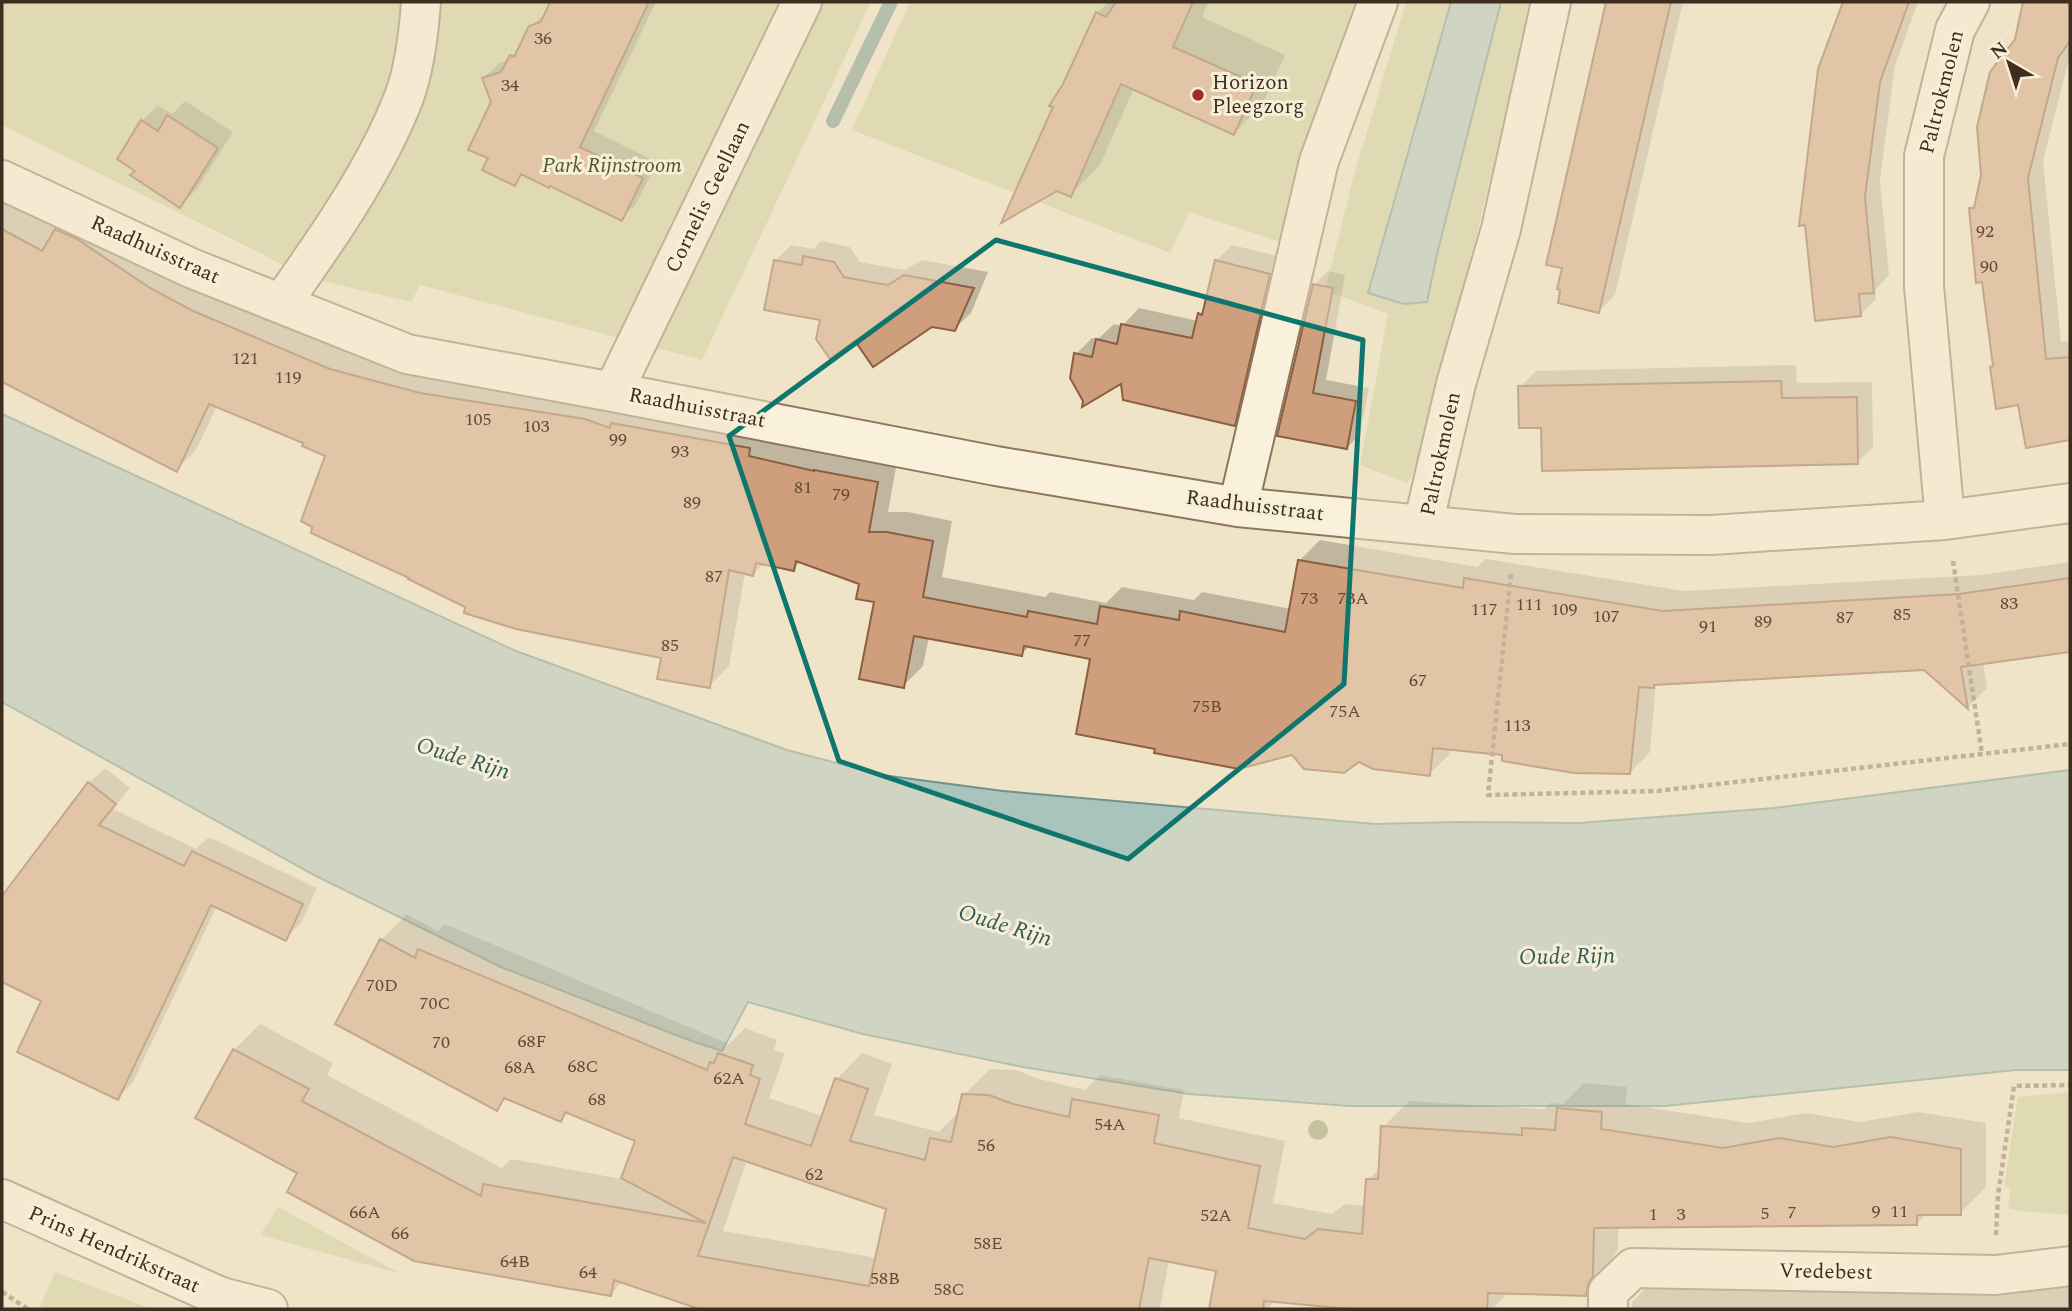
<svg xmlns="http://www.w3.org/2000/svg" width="2072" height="1311" viewBox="0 0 2072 1311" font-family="Spectral,serif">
<rect width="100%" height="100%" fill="#f0e4c8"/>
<path fill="#c9cf9b" d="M2,2H871L702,360L420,285L411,302L305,277L264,255L2,125Z
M910,2H1360L1281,242L1189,212L1170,253L852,130Z
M1406,2H1451L1368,292L1427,302L1437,254L1501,2H1531L1425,457L1407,483L1360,465L1388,314L1325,290L1354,175Z
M2070,1092V1215L2021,1211L2008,1208L2011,1189L2004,1186L2018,1097Z
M278,1207L401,1274L260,1235Z
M55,1272L152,1309H49L40,1306Z"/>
<path fill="#a9c4bc" stroke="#6f938a" stroke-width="2" d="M1451,2H1501L1437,254L1427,302L1404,304L1368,293Z
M2,414L516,651L787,750L882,775L1003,791L1375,824L1457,822L1579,823L1774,808L2070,770V1070H2016L1665,1106H1349L1189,1094L1023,1067L863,1034L748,1002L722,1051L689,1040L501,967L314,875L2,702Z"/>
<path fill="#0003" fill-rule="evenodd" d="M552,2H656L594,131L657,162L636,204L621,219L550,185L524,174L514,184L490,158L493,102L484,78L499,63L509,60L520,48L530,27L548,11Z
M1109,2H1208L1202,17L1285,55L1263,103L1234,133L1134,88L1100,165L1070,195L1064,85L1097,13Z
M1608,2H1683L1615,295L1599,311L1564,267L1548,263Z
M1845,2H1918L1895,65L1880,180L1889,275L1875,290L1876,299L1860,315L1820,69Z
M2025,2H2070V55L2043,161L2061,342L2070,341V438L2027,446L2020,403L1995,364L1984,280L1970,209L1977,203Z
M185,101L233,132L196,190L180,206L137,170L142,121L158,105L172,114Z
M2,199L57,229L77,210L213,291L897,462L888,512H908L952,521L942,577L1045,597L1050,592L1106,603L1122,587L1194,600L1202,592L1291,609L1299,561L1320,540L1477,567L1486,559L1684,591L1981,575L2070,562V650L1983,662L1987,688L1968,707L1925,668L1656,683L1650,752L1630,773L1504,754L1450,748V754L1429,774L1359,760L1292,753L1157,747L1092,657L1030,646L1021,654L929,637L923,666L903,686L876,601L861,583L801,561L793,569L764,563L753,574L745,572L729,666L709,686L663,656L467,606L327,455L305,443L217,406L196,450L176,470L2,380Z
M821,241L850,247L860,262L905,270L922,260L988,272L971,313L954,329L931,325L855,338L822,319L775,261L791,245L814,249Z
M1232,245L1285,258L1250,408L1234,424L1122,381L1076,354L1092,338L1098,339L1114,324L1122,326L1139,308L1198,321L1200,314L1205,308L1216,261Z
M1328,271L1345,275L1326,380L1369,388L1360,434L1347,448L1279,434L1314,285Z
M1796,365L1797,383L1872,382L1873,447L1857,463L1520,387L1536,371Z
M105,768L130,788L113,809L196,849L209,837L317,888L301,923L285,938L217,906L133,1082L118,1098L43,1000L2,980V900L89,783Z
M407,914L438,931L445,924L729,1044L745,1028L777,1040L774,1050L785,1053L769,1098L823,1116L837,1079L862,1053L892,1064L874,1115L939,1132L957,1113L960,1114L964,1095L990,1069L1016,1070L1039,1079L1085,1090L1100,1075L1184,1090L1179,1118L1285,1141L1273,1203L1332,1214L1345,1204L1366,1206L1368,1180L1380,1168L1383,1127L1409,1101L1544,1109L1550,1103L1563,1104L1584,1083L1627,1087L1626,1104L1749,1123L1806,1113L1860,1122L1918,1112L1986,1123V1187L1960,1213H1927L1917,1224L1618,1226V1249L1613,1257L1611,1269L1585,1295L1509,1292L1492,1309H1391L1276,1300L1267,1309H1229L1211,1306L1218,1270L1169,1260L1160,1309H715L692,1305L623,1281L611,1294L299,1173L198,1117L234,1050L260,1024L333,1063L327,1075L502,1168L511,1159L622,1179L638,1140L569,1112L561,1120L508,1097L496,1109L381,940ZM747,1160L888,1208L877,1258L723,1231Z
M2070,1276V1309H1632V1302L1651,1283Z"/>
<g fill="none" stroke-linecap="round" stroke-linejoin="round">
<path stroke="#6f938a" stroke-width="14" d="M833,121L891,2"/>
</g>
<path fill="#cf9f7d" stroke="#8d5f41" stroke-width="2" fill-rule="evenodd" d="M550,2H649L580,147L643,178L622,221L550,186L549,188L521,174L515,186L482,170L488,158L468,150L491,102L482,78L501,72L510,55L514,57L529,26L541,22Z
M1116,2H1193L1173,47L1257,84L1234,135L1121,84L1071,197L1057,191L1001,223L1053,107L1049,106L1063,84L1096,12L1106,17Z
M1606,2H1671L1599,313L1558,303L1560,290L1557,289L1562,268L1546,265Z
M1843,2H1909L1880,82L1865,197L1874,293L1859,294L1861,316L1815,321L1805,225L1799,226L1818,69Z
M2023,2H2070V41L2058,58L2028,178L2046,359L2070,357V440L2026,448L2018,405L1996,409L1990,367L1993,366L1982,282L1976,283L1969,208H1974L1981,175L1977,127L1990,72L2015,39Z
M167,115L218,148L180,208L130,175L135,171L117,159L141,120L158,131Z
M2,229L42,251L55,229L77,239L150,288L193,311L330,369L420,393L585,419L610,428L611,423L750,448L749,456L814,471V470L878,482L869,532H887L933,541L923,597L1027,617L1028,611L1097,624L1100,606L1179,620L1180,611L1285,632L1298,560L1463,588L1464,578L1663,611L1959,594L2070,578V652L1961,667L1968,709L1924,670L1654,685V688L1639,687L1630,774L1574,773L1502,761V755L1433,748L1430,776L1373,769L1359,762L1344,773L1304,769L1292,755L1239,769L1154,753L1155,749L1076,734L1090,659L1024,646L1022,656L914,636L904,688L859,679L874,602L856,599L859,584L796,561L794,571L756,563L753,576L729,570L710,688L657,679L661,658L516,629L464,613L465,607L408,579L409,578L311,533L312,527L301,521L325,456L302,446L303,443L209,404L177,472L2,382Z
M803,256L834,262L844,277L870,282L888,285L904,275L974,288L955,331L932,327L873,367L855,341L830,359L816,339L820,320L764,310L774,260L802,265Z
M1215,260L1270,274L1235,426L1123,400L1121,384L1082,407L1083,401L1070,378L1074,353L1092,357L1096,339L1117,344L1121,324L1192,338L1198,313L1202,315Z
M1313,284L1333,288L1313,393L1356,401L1347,449L1277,436Z
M1781,381L1782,398L1857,397L1858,464L1542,471L1541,428H1519L1518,386Z
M88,782L116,804L99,825L184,866L192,851L303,904L286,941L211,905L118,1100L17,1052L41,1001L2,982V896Z
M380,939L415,958L418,949L707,1070L710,1062L714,1063L718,1053L753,1065L750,1075L760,1079L745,1124L811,1146L835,1078L868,1089L850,1141L925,1160L930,1138L951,1142L962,1094L989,1095L1013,1104L1069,1117L1072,1099L1159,1115L1154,1143L1260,1166L1248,1228L1305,1239L1318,1229L1362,1234L1366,1179H1378L1381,1126L1522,1135V1128L1555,1130L1557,1108L1602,1112L1601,1129L1723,1148L1779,1138L1833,1147L1891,1137L1961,1149V1215H1917V1225L1594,1228L1593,1276L1588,1284L1586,1296L1488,1293L1487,1309H1350L1264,1301L1263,1309H1209L1216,1271L1149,1258L1139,1309H699L614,1280L611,1296L414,1261L287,1192L297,1173L195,1118L233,1049L309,1089L302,1101L481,1196L483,1184L706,1223L621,1178L635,1141L565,1112L561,1122L504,1098L497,1111L335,1024ZM733,1157L886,1209L869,1286L698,1256Z"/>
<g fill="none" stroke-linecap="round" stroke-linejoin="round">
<defs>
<path id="minor" d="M2,180L191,268L407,354L613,392L996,466L1238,507L1515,534L1711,535L1945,520L2070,503
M281,304C325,242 377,168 404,97C414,70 419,30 421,2
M613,392L802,2
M1238,507L1319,161L1378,2
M1945,520L1924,286V156L1955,30L1970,2
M1423,525L1456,384L1501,229L1551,2
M2,1199L221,1297L268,1309
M1608,1309V1292L1633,1268L1996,1275L2070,1266"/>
</defs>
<use href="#minor" stroke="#8d765c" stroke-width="42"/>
<path stroke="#8d765c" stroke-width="4.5" stroke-dasharray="5 3.5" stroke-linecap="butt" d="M1953,561L1982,754
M1511,574L1488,795L1657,791L2070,744
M1996,1235L1998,1195L2014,1086L2070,1085
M2,1292L28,1309"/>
<use href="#minor" stroke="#faf1dc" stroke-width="38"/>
</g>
<circle fill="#96986f" cx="1318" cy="1130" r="10"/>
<path d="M0 0H2072V1311H0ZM996,240L1363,340L1344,684L1128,859L839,761L729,436Z" fill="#f0e4c8" fill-opacity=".55" fill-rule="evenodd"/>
<path fill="none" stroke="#0f766e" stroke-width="5" stroke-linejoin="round" d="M996,240L1363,340L1344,684L1128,859L839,761L729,436Z"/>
<circle fill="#9e2a2b" stroke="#f7eed8" stroke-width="2.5" cx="1198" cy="95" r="7"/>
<g text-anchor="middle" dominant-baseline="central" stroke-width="6" stroke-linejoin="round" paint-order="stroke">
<g font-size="18" fill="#624a37">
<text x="543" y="38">36</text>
<text x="510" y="85">34</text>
<text x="1985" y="231">92</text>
<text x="1989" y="266">90</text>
<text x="245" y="358">121</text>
<text x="288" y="377">119</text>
<text x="478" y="419">105</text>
<text x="536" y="426">103</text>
<text x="618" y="439">99</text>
<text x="680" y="451">93</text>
<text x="803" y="487">81</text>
<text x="841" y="494">79</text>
<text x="692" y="502">89</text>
<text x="714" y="576">87</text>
<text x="1309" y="598">73</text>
<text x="1353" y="598">73A</text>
<text x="2009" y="603">83</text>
<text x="1529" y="604">111</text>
<text x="1484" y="609">117</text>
<text x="1564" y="609">109</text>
<text x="1902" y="614">85</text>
<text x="1606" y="616">107</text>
<text x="1845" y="617">87</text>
<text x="1763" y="621">89</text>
<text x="1708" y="626">91</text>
<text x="1082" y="640">77</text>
<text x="670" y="645">85</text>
<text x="1418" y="680">67</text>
<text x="1207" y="706">75B</text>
<text x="1345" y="711">75A</text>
<text x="1517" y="725">113</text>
<text x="382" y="985">70D</text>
<text x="435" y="1003">70C</text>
<text x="532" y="1041">68F</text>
<text x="441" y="1042">70</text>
<text x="583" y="1066">68C</text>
<text x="520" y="1067">68A</text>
<text x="729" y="1078">62A</text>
<text x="597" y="1099">68</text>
<text x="1110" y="1124">54A</text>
<text x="986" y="1145">56</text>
<text x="814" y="1174">62</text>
<text x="1876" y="1211">9</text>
<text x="1899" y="1211">11</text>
<text x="365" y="1212">66A</text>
<text x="1792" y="1212">7</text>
<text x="1765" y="1213">5</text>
<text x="1653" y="1214">1</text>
<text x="1681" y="1214">3</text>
<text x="1216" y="1215">52A</text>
<text x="400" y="1233">66</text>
<text x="988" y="1243">58E</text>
<text x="515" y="1261">64B</text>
<text x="588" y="1272">64</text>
<text x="885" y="1278">58B</text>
<text x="949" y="1289">58C</text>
</g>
<g font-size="21" fill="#3d2e20" stroke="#f7eed8" text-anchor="start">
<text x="1212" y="83">Horizon<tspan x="1212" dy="24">Pleegzorg</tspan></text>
</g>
<g font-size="21" fill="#3d2e20" stroke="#f7eed8">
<text transform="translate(1942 92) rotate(-76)">Paltrokmolen</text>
<text transform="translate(708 197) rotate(-64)">Cornelis Geellaan</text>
<text transform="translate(155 250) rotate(24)">Raadhuisstraat</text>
<text transform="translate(697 408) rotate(11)">Raadhuisstraat</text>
<text transform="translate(1441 454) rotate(-78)">Paltrokmolen</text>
<text transform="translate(1255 506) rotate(7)">Raadhuisstraat</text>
<text transform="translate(114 1250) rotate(24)">Prins Hendrikstraat</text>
<text transform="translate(1826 1272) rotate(1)">Vredebest</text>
</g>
<g font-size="21" font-style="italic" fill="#4d5a26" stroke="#f7eed8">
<text x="612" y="166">Park Rijnstroom</text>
</g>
<g font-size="23" font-style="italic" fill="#2f5d5a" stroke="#f7eed8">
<text transform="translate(463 759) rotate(17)">Oude Rijn</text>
<text transform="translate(1005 926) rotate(17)">Oude Rijn</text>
<text transform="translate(1567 957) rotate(-1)">Oude Rijn</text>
</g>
</g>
<rect width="2072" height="1311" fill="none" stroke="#3d2e20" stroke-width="7"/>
<g transform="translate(2009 63) rotate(321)" stroke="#f7eed8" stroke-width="5" paint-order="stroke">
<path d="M0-5L12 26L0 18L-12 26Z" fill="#3d2e20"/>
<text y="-10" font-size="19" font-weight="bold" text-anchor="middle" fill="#3d2e20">N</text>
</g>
</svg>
